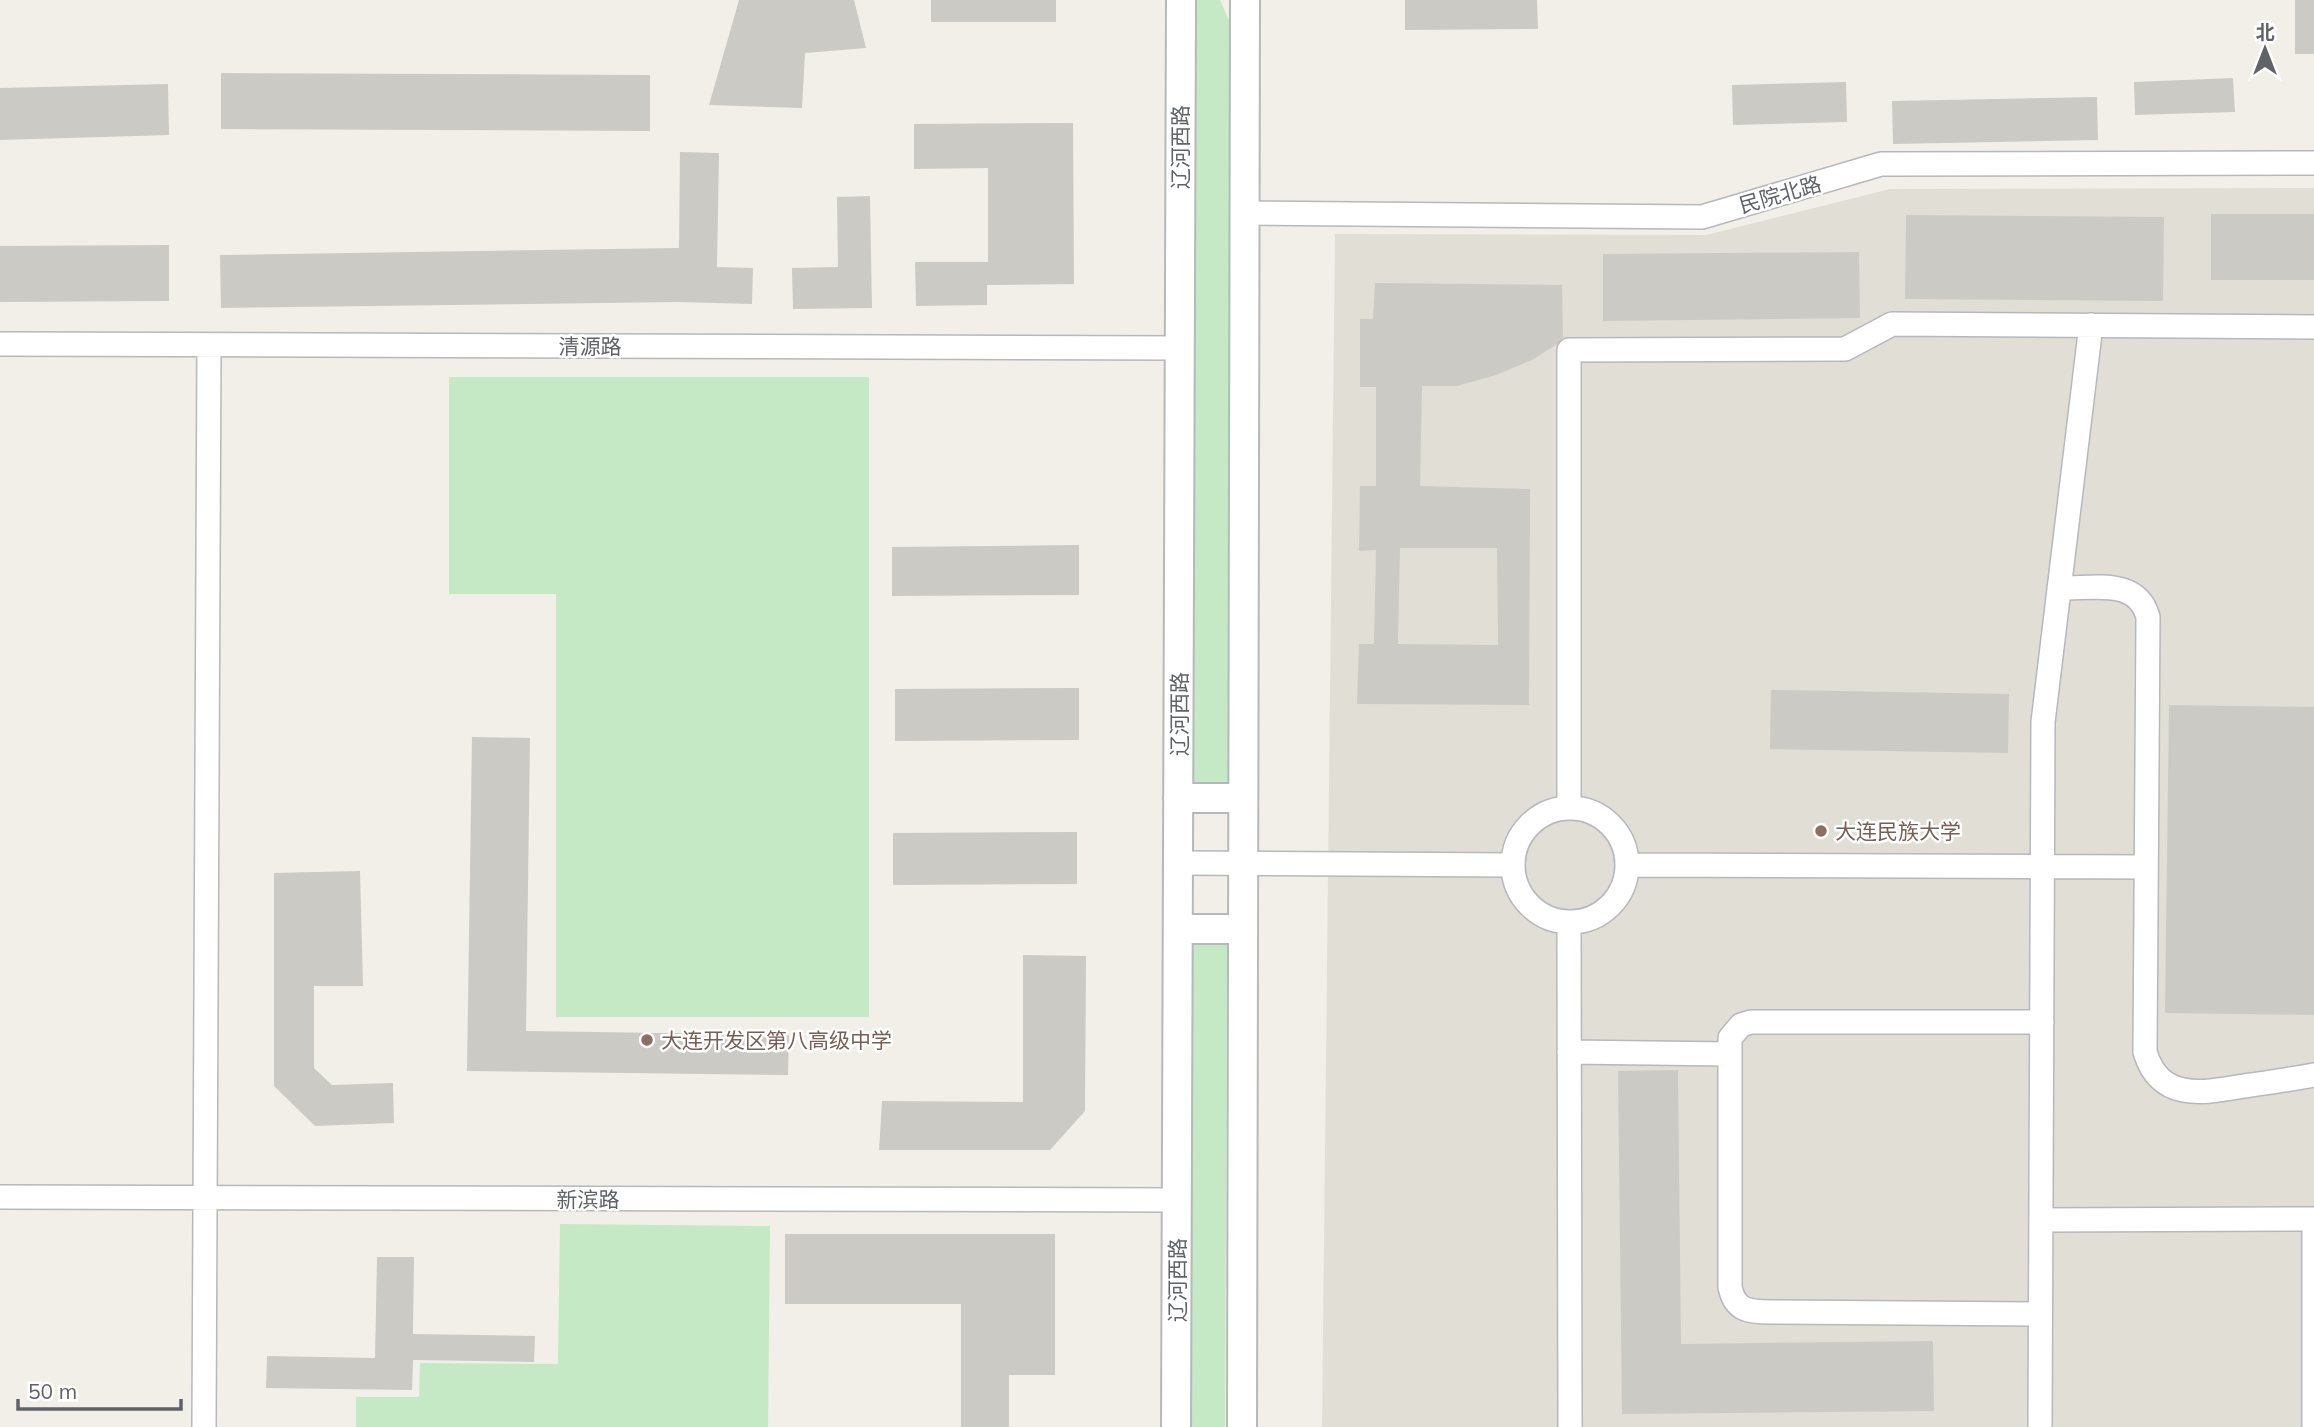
<svg xmlns="http://www.w3.org/2000/svg" width="2314" height="1427" viewBox="0 0 2314 1427" font-family="Mulish,'Noto Sans SC',sans-serif">
<rect width="100%" height="100%" fill="#f1efe8"/>
<path fill="#e1ded6" d="M2314,188V1427H1322L1335,234L1706,235L1890,189Z"/>
<path fill="#c5e8c5" d="M1193,0H1220L1230,23L1229,780L1217,794H1203L1191,782Z
M449,377H869V1017H556V594H449Z
M1202,934H1217L1227,944L1225,1427H1189L1190,945Z
M560,1224L770,1226L768,1427H356V1397H419L420,1363L558,1364Z"/>
<path fill="#cccac5" fill-rule="evenodd" d="M739,0H854L866,48L805,53L802,108L709,105Z
M931,0H1056V22H931Z
M1405,0H1537L1538,29L1405,30Z
M2295,0H2314V54H2295Z
M221,73L650,75V131L221,129Z
M2233,78L2235,112L2135,115L2134,82Z
M1846,82L1847,122L1733,125L1732,85Z
M168,84L169,135L0,140V88Z
M2097,97L2098,140L1893,144L1892,101Z
M1073,123L1074,284L987,285V305L916,306L915,262H988V168L914,169V124Z
M680,152L719,153L717,267L753,268L752,304L678,302L221,308L220,255L679,248Z
M870,196L872,308L793,309L792,268L838,267L837,197Z
M2211,214H2314V280H2211Z
M1906,215L2164,217L2163,301L1905,299Z
M169,245V301L0,302V246Z
M1859,252L1860,318L1603,321V254Z
M1375,283L1562,285L1563,337L1557,344L1532,360L1496,375L1457,386H1422L1420,486L1530,489L1529,705L1357,704L1359,644H1374L1376,550L1359,551L1360,486H1376V387H1360V319H1373ZM1400,548H1497L1498,645L1398,644Z
M1079,545V595L892,596V547Z
M1079,688V740L895,741V689Z
M1771,690L2009,694L2008,753L1770,749Z
M2169,705L2314,707V1015L2165,1013Z
M472,737L530,738L526,1031L789,1035L788,1075L467,1071Z
M1077,832V884L893,885V833Z
M360,871L363,986H314V1068L332,1085L393,1083L394,1123L315,1126L274,1086V873Z
M1023,955L1086,956L1085,1111L1050,1150H879L882,1101L1023,1102Z
M1678,1070L1681,1344L1933,1341L1934,1411L1622,1414L1618,1071Z
M785,1234H1055V1375H1009V1427H961V1304H785Z
M377,1257H414L413,1334L535,1336L534,1362L413,1360L412,1390L266,1388L267,1356L375,1358Z"/>
<g fill="none" stroke-linecap="round" stroke-linejoin="round">
<defs>
<path id="minor" d="M1245,213L1702,217L1881,164L2314,163
M0,344L1180,348
M2059,588C2093,589 2137,577 2148,617L2145,1052C2160,1102 2203,1093 2244,1086C2267,1083 2291,1079 2314,1075
M1569,807V350L1845,349L1892,324L2314,327
M1513 865a57 57 0 1 1 114 0a57 57 0 1 1-114 0Z
M1178,863L1513,865
M1628,865L2146,867
M1569,922L1570,1427
M1569,1052L1730,1054
M0,1197L1177,1200
M2041,1220L2314,1219
M2040,1314L1771,1312C1749,1312 1735,1311 1730,1287V1038L1741,1025L1751,1022H2042
M204,1427L209,345
M2040,1427L2043,722L2091,325
M2314,1427V1219"/>
<path id="tertiary" d="M1178,798H1243
M1178,929H1243
M1176,1427L1181,0
M1242,1427L1245,0"/>
</defs>
<use href="#minor" stroke="#b5b8bc" stroke-width="26"/>
<use href="#tertiary" stroke="#b5b8bc" stroke-width="32"/>
<use href="#minor" stroke="#fff" stroke-width="23"/>
<use href="#tertiary" stroke="#fff" stroke-width="28"/>
</g>
<g fill="#8d6e63" stroke="#fff" stroke-width="2.5">
<circle cx="1821" cy="831" r="7"/>
<circle cx="647" cy="1040" r="7"/>
</g>
<g text-anchor="middle" dominant-baseline="central" stroke-width="5" stroke-linejoin="round" paint-order="stroke">
<g font-size="21" fill="#5f6368" stroke="#fff">
<text transform="translate(1180 147) rotate(-90)">辽河西路</text>
<text transform="translate(1780 194) rotate(-16)">民院北路</text>
<text x="590" y="346">清源路</text>
<text transform="translate(1179 714) rotate(-90)">辽河西路</text>
<text x="588" y="1199">新滨路</text>
<text transform="translate(1177 1280) rotate(-90)">辽河西路</text>
</g>
<g font-size="21" fill="#785e54" stroke="#fff" text-anchor="start">
<text x="1835" y="831">大连民族大学</text>
<text x="661" y="1040">大连开发区第八高级中学</text>
</g>
</g>
<g transform="translate(2265 49)" stroke="#ffffff" stroke-width="5" paint-order="stroke">
<path d="M0-5L12 26L0 18L-12 26Z" fill="#5f6368"/>
<text y="-10" font-size="19" font-weight="bold" text-anchor="middle" fill="#5f6368">北</text>
</g>
<path d="M18 1399v10h163v-10" fill="none" stroke="#5f6368" stroke-width="3.5"/>
<text x="28" y="1399" font-size="21" fill="#5f6368" stroke="#ffffff" stroke-width="5" paint-order="stroke">50 m</text>
</svg>
